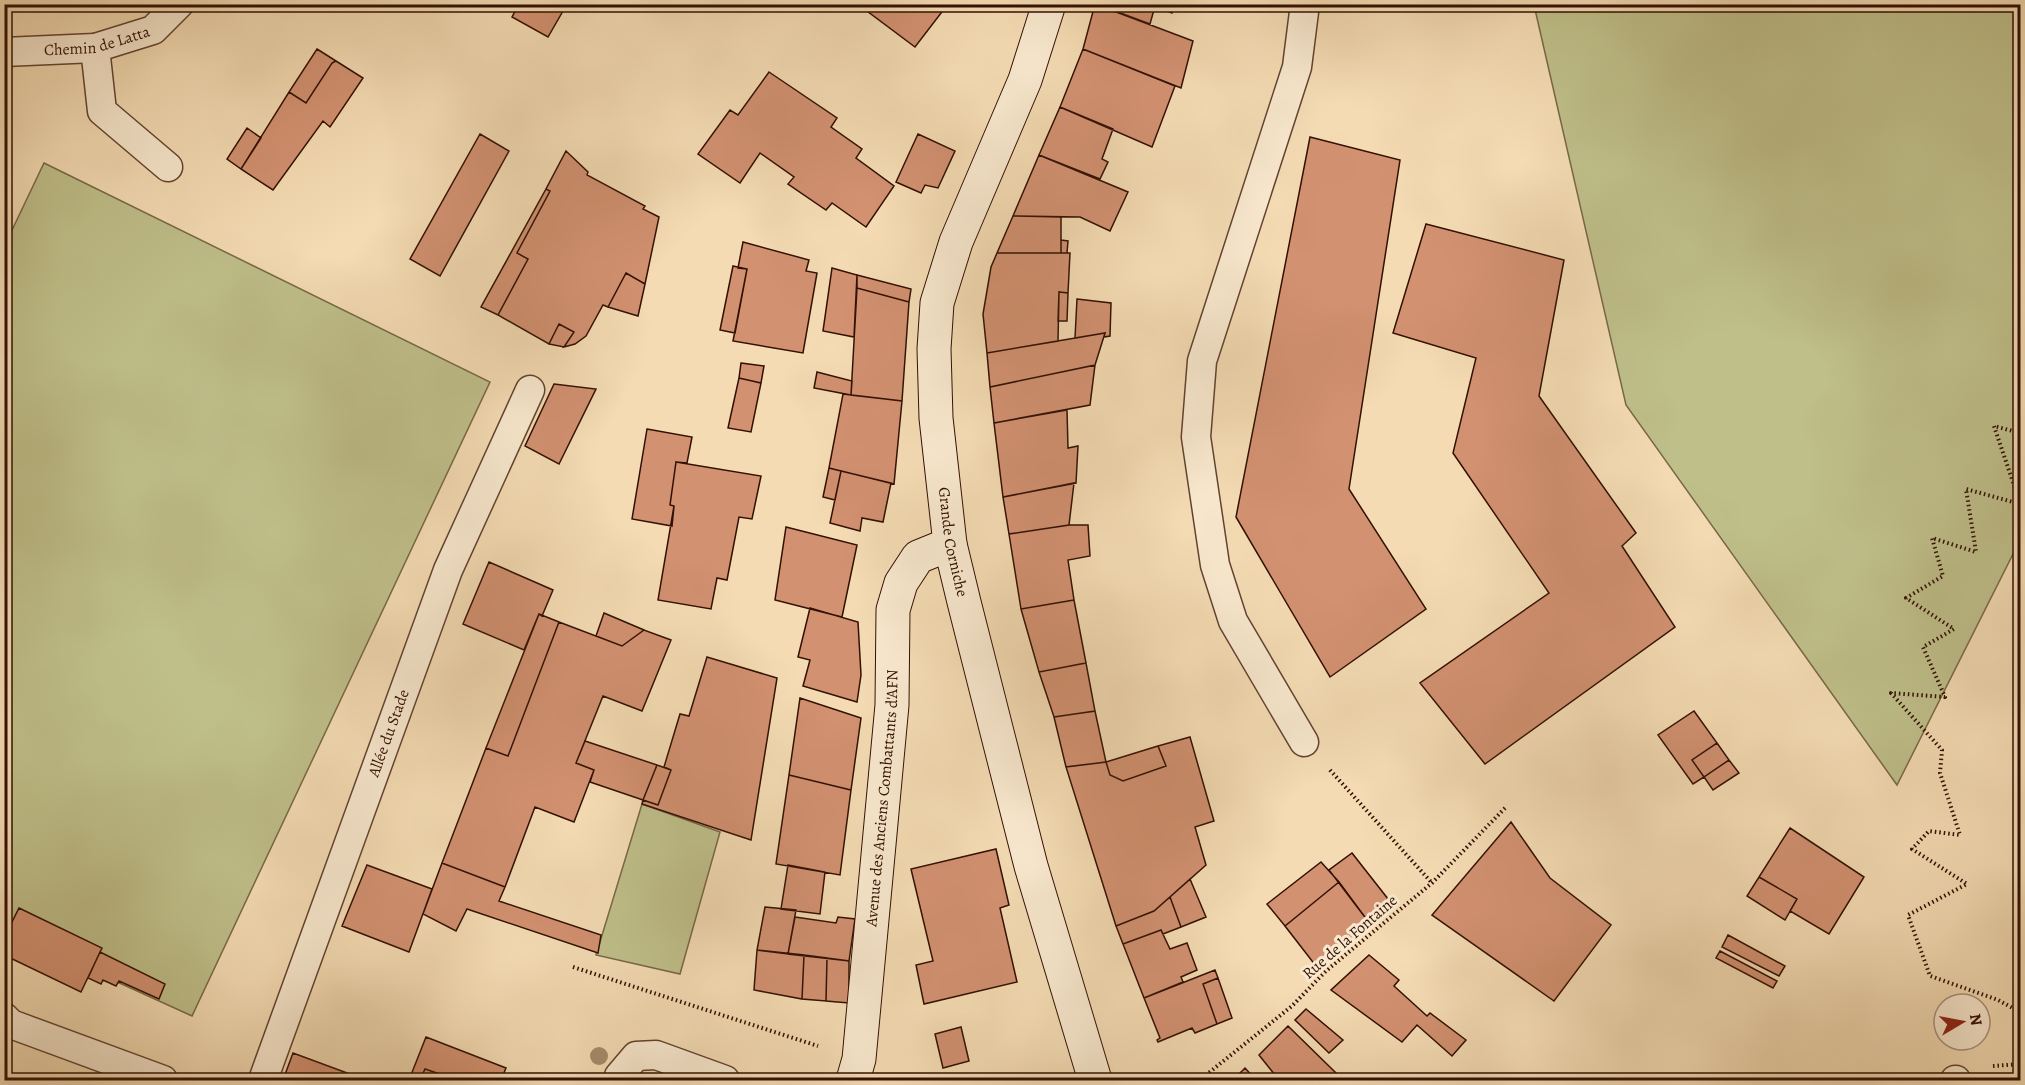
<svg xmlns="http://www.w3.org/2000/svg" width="2025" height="1085" viewBox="0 0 2025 1085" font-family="Alegreya,serif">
<rect width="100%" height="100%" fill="#f4dbb3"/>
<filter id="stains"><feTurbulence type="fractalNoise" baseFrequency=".00333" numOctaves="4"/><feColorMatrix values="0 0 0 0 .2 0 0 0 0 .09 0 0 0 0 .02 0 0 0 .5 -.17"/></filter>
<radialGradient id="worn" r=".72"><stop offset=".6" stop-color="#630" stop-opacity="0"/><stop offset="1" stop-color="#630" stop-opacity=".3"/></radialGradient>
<path fill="#bfbf8a" stroke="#786847" stroke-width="1.5" d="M1534,5H2020V540L1897,785L1626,405Z
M44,163L490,382L192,1016L5,931L4,247Z
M642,804L720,832L680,974L596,955Z"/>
<path fill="#d29171" stroke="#321004" stroke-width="1.5" d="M519,4H567L548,37L512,17Z
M866,4H948L915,47L863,8Z
M1095,4L1193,41L1181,88L1083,49Z
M1096,4H1175L1172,13L1155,6L1150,24Z
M317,49L336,61L332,63L306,103L289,92Z
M1083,49L1175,86L1152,147L1060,107Z
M336,61L363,78L330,127L323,121L273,190L241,169L289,92L306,103L332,63Z
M769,72L837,118L831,127L862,149L856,158L894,186L866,227L832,203L826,210L788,184L794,177L760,153L740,183L698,154L730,110L738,115Z
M1060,107L1113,129L1102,159L1108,162L1100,179L1039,155Z
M247,128L261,138L241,169L227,159Z
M480,134L509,151L440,276L410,259Z
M918,134L955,151L938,188L925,185L921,193L896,182Z
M1310,137L1400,160L1349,489L1426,609L1330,677L1236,517Z
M566,151L588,172L587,175L645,206L643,209L659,217L645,284L626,273L608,307L603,305L586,336L575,344L564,347L574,332L559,324L549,344L498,315L528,259L517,253L550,191L546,189Z
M1039,155L1128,192L1110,231L1080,217L1013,216Z
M546,189L550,191L517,253L528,259L498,315L481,307Z
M1013,216L1061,217V253H997Z
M1426,224L1564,260L1539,396L1636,533L1622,546L1675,627L1485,764L1420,683L1549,593L1453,453L1476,358L1393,333Z
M1061,240L1068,241L1067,253H1061Z
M743,242L809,260L806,271L817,273L803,353L733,341L747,269L738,268Z
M997,253H1070L1068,293L1059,292L1058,341L987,353L983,314L991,267Z
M733,266L747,269L735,333L720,330Z
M832,268L857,275L854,337L823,331Z
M626,273L645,284L638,316L608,307Z
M857,275L911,289L909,302L857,288Z
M857,288L909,302L902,401L851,395Z
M1059,292L1068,293L1067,321H1058Z
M1077,299L1111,303L1110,336L1104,337L1105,333L1075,338Z
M559,324L574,332L564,347L549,344Z
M1105,333L1095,365L990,387L987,353Z
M741,363L764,366L761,383L739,378Z
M1095,365L1090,405L994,423L990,387Z
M817,372L852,381L851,395L814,388Z
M739,378L761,383L751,432L728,428Z
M554,384L596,389L559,464L525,446Z
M843,394L902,401L894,484L829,468Z
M1067,410L1068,448L1078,446L1076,483L1003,497L994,423Z
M647,429L692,437L687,463L676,462L670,505L674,506L672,526L632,519Z
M676,462L761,476L752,519L739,517L727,580L717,578L711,609L658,600L674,506L670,505Z
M829,468L841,471L835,500L823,497Z
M841,471L891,483L883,522L862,518L860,531L830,523Z
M1074,483L1069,525L1009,534L1003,497Z
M1069,525H1088L1090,556L1068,560L1074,600L1021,609L1009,534Z
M786,527L857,545L842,617L775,600Z
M489,562L553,590L542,616L539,614L524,650L463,624Z
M1074,600L1086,663L1039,672L1021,609Z
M810,608L858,622L861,675L857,702L803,686L810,660L798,657Z
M604,613L644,630L622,646L596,636Z
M539,614L559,622L508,756L486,748Z
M559,622L622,646L644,630L671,640L642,711L603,696L576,763L594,770L574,822L535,807L505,887L442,863L486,748L508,756Z
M707,657L777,678L751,840L642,804L643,800L658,805L671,770L664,767L680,714L689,716Z
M1086,663L1095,711L1054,717L1039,672Z
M800,698L861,718L851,790L789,775Z
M1095,711L1106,762L1066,767L1054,717Z
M1694,711L1717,743L1692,760L1704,777L1693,784L1658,735Z
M1190,737L1214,821L1195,827L1206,865L1154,911L1116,926L1066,767L1106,762L1110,775L1123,781L1166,766L1158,746Z
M585,741L657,765L643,800L590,782L594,770L576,763Z
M1717,743L1729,760L1704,777L1692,760Z
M1158,746L1166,766L1123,781L1110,775L1106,762Z
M1729,760L1739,773L1713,790L1704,777Z
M657,765L671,770L658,805L643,800Z
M789,775L851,790L840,875L776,864Z
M1511,822L1550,878L1611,925L1554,1001L1432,915Z
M1790,828L1864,877L1829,934L1790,911L1797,899L1759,877Z
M996,849L1009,905L1000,908L1017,982L924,1004L916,965L933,961L911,869Z
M1352,853L1392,904L1370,924L1329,870Z
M1321,862L1339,882L1285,926L1267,904Z
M442,863L505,887L499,901L601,935L598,953L467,909L456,931L423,914Z
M367,865L432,889L409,952L342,926Z
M788,865L825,872L820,914L781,909Z
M1759,877L1797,899L1785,920L1747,896Z
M1190,879L1206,917L1181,927L1170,897Z
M1339,882L1370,924L1319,970L1285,926Z
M1170,897L1181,927L1163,934L1161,930L1123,944L1116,926L1154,911Z
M765,907L796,910L788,954L757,950Z
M19,908L102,948L81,992L4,955V938Z
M795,917L836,923L838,917L855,919L849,961L788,954Z
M1161,930L1170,949L1187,943L1197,970L1181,977L1183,982L1144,998L1123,944Z
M1728,935L1785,966L1779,976L1722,947Z
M757,950L804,955L802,999L754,990Z
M1720,951L1777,981L1773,988L1716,958Z
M100,952L165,984L159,999L119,981L116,986L103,980L101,984L88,978Z
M804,955L827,958L826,1001L802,999Z
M1369,955L1399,980L1394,986L1427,1016L1430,1013L1466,1040L1452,1056L1417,1025L1402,1042L1331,990Z
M827,958L849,961V1003L826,1001Z
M1215,970L1218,978L1203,984L1217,1024L1195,1033L1192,1028L1158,1042L1157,1040L1160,1038L1144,998Z
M1218,978L1232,1018L1217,1024L1203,984Z
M1306,1009L1343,1040L1329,1053L1295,1020Z
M1288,1026L1336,1073L1328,1080H1279L1259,1055Z
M961,1027L969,1061L943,1068L935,1034Z
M426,1037L506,1068L501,1080H457L425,1069L420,1080H409Z
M293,1053L366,1080H283Z
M1245,1068L1256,1080H1233Z
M425,1069L457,1080H420Z
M1336,1073L1343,1080H1328Z"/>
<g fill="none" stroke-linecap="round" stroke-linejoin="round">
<defs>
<g id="lane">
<path d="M95,48L102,111L168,167"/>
<path id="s1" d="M4,52L95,48L153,30L179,4"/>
<path d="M1304,742L1233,621L1215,565L1196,437L1202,361L1297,67L1305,4"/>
<path d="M4,1017L11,1024L163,1080"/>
<path id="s2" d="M263,1080L448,570L530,390"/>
<path d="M618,1080L619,1076L636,1056L656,1055L725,1080"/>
<path d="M1955,1080H1956"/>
</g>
<g id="secondary">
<path id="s3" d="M1049,4L1025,80L956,242L937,303L934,349L936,418L950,544L964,602L1031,866L1095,1080"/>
<path id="s4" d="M853,1080L859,1059L892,705L893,610L901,583L918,557L950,544"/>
</g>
</defs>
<use href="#lane" stroke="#624330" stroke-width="31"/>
<use href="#secondary" stroke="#321004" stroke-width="35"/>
<path stroke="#321004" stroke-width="4" stroke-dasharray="1.5 3" stroke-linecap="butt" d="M2020,433L1994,426L2020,503
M2020,504L1966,489L1976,552L1932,538L1943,576L1906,598L1954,629L1923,647L1945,697L1891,693L1942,750L1940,773L1960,835L1929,831L1912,849L1967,884L1908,915L1930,976L1998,1000L2020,1012
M1330,770L1432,883
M573,967L818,1046
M1993,1066L2020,1064
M1206,1080V1075L1292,1006L1326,971L1432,883L1507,806"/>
<use href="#lane" stroke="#f8e8ce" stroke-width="28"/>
<use href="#secondary" stroke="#f8e8ce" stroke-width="33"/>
</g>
<circle fill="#a48d6d" cx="599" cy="1056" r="9"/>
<g text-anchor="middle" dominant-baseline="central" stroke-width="6" stroke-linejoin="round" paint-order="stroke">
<g font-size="16" fill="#321004" stroke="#f8e8ce">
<text stroke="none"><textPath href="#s1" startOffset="94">Chemin de Latta</textPath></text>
<text stroke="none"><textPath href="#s3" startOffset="560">Grande Corniche</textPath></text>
<text stroke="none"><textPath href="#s2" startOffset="369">Allée du Stade</textPath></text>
<text stroke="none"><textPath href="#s4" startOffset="284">Avenue des Anciens Combattants d'AFN</textPath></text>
<text transform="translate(1350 937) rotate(-41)">Rue de la Fontaine</text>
</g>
</g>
<rect width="2025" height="1085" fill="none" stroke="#f4dbb3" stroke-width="24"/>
<rect x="6" y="6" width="2013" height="1073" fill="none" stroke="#321004" stroke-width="3"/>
<rect x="12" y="12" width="2001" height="1061" fill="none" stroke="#321004" stroke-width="1.5"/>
<g transform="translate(1962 1022) rotate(80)"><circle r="28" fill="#f8e8ce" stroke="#a9927d" stroke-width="1.5"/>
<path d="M0-4.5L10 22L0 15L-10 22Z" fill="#8f2418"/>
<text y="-9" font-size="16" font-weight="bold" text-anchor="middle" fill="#321004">N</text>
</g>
<rect width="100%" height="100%" filter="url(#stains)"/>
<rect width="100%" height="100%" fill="url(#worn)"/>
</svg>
